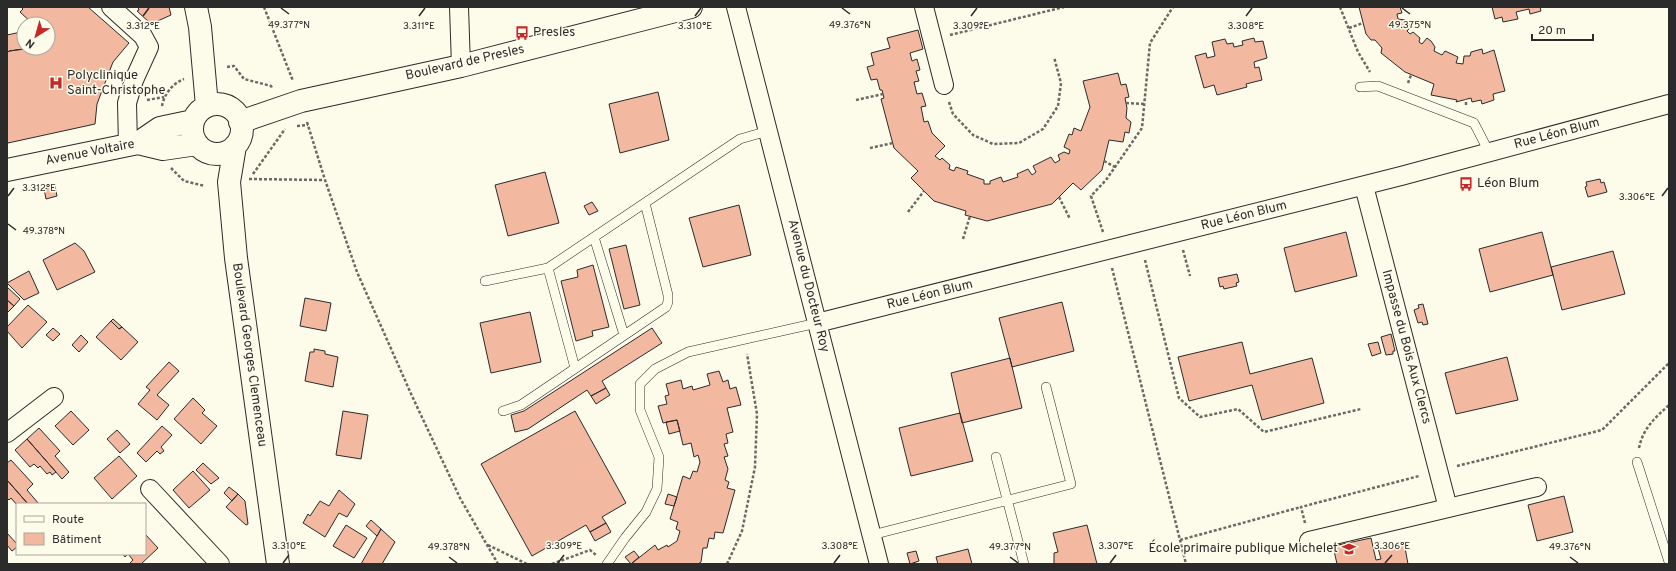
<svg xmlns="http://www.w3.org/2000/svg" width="1676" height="571" viewBox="0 0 1676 571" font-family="Overpass,sans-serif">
<rect width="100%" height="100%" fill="#fdfbea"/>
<path fill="#f2b8a0" stroke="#2b2b2b" d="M21,7H88L129,43L113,62L97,104L95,124L8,143L7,141V53L9,51L24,49L21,32H24V48H48V24H33L20,12L23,9Z
M138,7H169L171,15L151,24L137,11L139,10Z
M1359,7H1400L1402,13L1397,14L1398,19L1405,20L1411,27L1407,31L1410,34L1413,32L1420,38L1419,42L1422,44L1427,38L1431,41L1435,47L1434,51L1442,55L1445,51L1458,57L1456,63L1463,64L1464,56H1470L1471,52L1482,49L1483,54L1494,50L1505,91L1493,94L1494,100L1482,104L1481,100L1472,102L1471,98L1456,102L1457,100L1431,95L1434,84L1405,72L1381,53L1382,48L1375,40H1371L1366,34Z
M1492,7H1540L1541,11L1530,14L1529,9L1516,12L1518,19L1503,22L1502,17L1495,19Z
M918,30L923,49L910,53L912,61L917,59L920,70L916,71L919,81L914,82L917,94L922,93L926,106L921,107L924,122L928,121L932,133L945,146L935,156L940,160L942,158L950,165L949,169L954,171L956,167L968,171L967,174L984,180V184H990V181L1001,177L1003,182L1018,177L1017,174L1028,169L1032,175L1036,172L1033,166L1051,157L1055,163L1060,160L1058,155L1064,152L1069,154L1070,150L1064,147L1069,134L1072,135L1074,128L1081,131L1090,107L1083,81L1118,73L1121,85L1126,84L1129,97L1125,98L1127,108L1126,118L1131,122L1129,133L1125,132L1123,142L1109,140L1102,170L1081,190L1073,183L1052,204L987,221L965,215L966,211L934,201L911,178L918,171L894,148L881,99L884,98L882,90H880L877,79L871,80L867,67L874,65L871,53L890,48L887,38Z
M21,32L24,49L9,51L7,53V35Z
M1254,38L1255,42L1263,41L1267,58L1254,62L1255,68L1259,67L1262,80L1246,84L1247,87L1217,95L1214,85L1204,88L1195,56L1206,53L1207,58L1215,56L1212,42L1225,39L1227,44L1233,43L1234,47L1243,45L1242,41Z
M658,92L669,140L620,153L609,104Z
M545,172L559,223L508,236L495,185Z
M1600,179L1601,183L1604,182L1607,192L1588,197L1585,187L1587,186L1586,182Z
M55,186L57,196L46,199L44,189Z
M592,202L598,211L589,215L584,206Z
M739,205L751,255L703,267L689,218Z
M1346,232L1357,276L1295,292L1284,248Z
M1542,232L1553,275L1490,292L1479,249Z
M75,243L84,251L95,272L57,290L43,260Z
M626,245L640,305L624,309L609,249Z
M1613,251L1625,294L1562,310L1551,267Z
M593,265L609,327L592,331L593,336L576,341L561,281L578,277L577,270Z
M29,271L39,293L24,300L7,283Z
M1237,274L1239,282L1236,283L1237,286L1224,289L1223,286L1220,287L1218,278Z
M7,287L20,299L14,306L7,300Z
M305,298L331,303L326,331L300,326Z
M7,300L14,306L7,313Z
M1062,302L1074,351L1012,367L999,318Z
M1423,304L1428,324L1423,325L1422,322L1418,323L1414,310L1419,308L1418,305Z
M28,305L47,322L22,348L7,331V327Z
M530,312L541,362L491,373L480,323Z
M113,319L122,327L119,329L111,321Z
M111,321L119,329L122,327L138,342L121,360L96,337Z
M53,328L60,334L53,341L46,335Z
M652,328L662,343L602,381L606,388L591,396L587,390L528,429L515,432L511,415L524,411Z
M1391,334L1395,351H1393V354L1386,355L1381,337Z
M81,335L88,342L79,352L72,345Z
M1242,342L1250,374L1312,358L1324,403L1262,420L1252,385L1189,401L1178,357Z
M1378,342L1381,353L1372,356L1368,344Z
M314,349L325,351V354L338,357L333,387L305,381L310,352H314Z
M1507,357L1518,400L1456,414L1445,373Z
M1010,358L1022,408L962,423L951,373Z
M169,362L179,371L157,395L169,405L157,420L138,404L150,390L146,387Z
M719,371L723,382L728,380L730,389L736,387L741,405L727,408L733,432L726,434L728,443L724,444L728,456L724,457L728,469L725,480L729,482L727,488L735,490L723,533L715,532L714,539L709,538L707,548H703L701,562L698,564H631L655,545L658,550L667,545L668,547L677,541L680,531L676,529L678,522L670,519L674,506L683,476L690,479L693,471L697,472L700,462L698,455L694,457L691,443L683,445L677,420L663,423L658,406L667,404L665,396L669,395L666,384L681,380L683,389L692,386L693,390L710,385L707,374Z
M606,388L610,395L596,404L591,396Z
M193,398L205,410L202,413L217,426L201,444L174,419Z
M71,411L89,430L73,445L55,426Z
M343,411L368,415L361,459L336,455Z
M575,411L626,503L602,517L606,523L590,532L586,525L532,556L481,464Z
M960,413L973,461L911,476L899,428Z
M677,420L680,431L669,434L666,422Z
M162,426L172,435L161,447L164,451L160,454L157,451L146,462L137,453Z
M39,428L60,451L55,456L69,472L62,479L27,439Z
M117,430L130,444L120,453L107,439Z
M27,439L56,472L52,475L50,472L47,474L40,466L38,468L34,464L30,467L15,450Z
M119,456L137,476L112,499L94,478Z
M11,460L33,484L27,490L39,504H28L7,480V463Z
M203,463L219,478L211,484L196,470Z
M193,471L210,490L189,508L173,490Z
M7,480L28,504L17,505L11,498L9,500L7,498Z
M229,487L238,494L232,501L224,493Z
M339,490L355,504L347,517L339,513L325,537L303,523L308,514L310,516L320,501L329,506Z
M238,494L245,501L248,524L246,525L226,507Z
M668,494L677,497L674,506L665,504Z
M1564,496L1573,532L1537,541L1528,505Z
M371,520L381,529L377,536L366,526Z
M606,523L611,532L595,541L590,532Z
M346,525L367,538L354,558L333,546Z
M1087,525L1097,564H1054V553L1058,552L1053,533Z
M381,529L395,542L382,564H361Z
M7,533L17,544V547L12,551L7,545Z
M145,534L158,548L141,564H129L133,560L128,554L125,557L123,554H145Z
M1371,538L1376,560L1381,559L1378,548L1404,542L1408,564H1337L1333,546Z
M968,549L972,564H938L936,557Z
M634,551L639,557L631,564L625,557Z
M916,551L919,561L910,564L907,553Z"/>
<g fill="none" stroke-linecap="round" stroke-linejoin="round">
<defs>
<path id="lane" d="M1360,87L1378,86L1474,123L1489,152
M594,237L624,335
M548,268L575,368
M485,281L548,268L740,139L768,131
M503,411L521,405L666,307L668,302V295L645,203
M996,457L1024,564
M1637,462L1669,562
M872,535L1071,484L1046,387
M607,564L625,538L646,512L657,489L659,457L640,410V384L655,369L688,352L817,323"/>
<path id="street" d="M111,7L143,36L149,47L134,80L127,103L128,145
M459,7L461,66
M736,7L879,564
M924,7L944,85
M1364,186L1448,508
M817,323L1401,176L1669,104
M7,433L54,397
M150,489L220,564
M1309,541L1537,487"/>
<path id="secondary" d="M196,7L200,27L207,106
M192 129a25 25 0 1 1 50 0a25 25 0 1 1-50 0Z
M240,122L301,101L461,66L691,7
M138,143L160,128L193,121
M235,146L229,182L236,258L278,564
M7,170L138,143L163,149L197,144"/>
</defs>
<use href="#lane" stroke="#2b2b2b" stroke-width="10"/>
<use href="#street" stroke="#2b2b2b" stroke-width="20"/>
<use href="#secondary" stroke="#2b2b2b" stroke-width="24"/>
<path stroke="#6a6964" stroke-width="2.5" stroke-dasharray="3 2" stroke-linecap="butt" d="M264,7L293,81
M1340,7L1358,52L1370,72
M1349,28L1363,23
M950,35L1064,7
M227,67L234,66L244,79L271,86L272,88
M1408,83L1411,75
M147,100L164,97
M856,100L883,94
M949,102L953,114L973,135L993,144L1019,143L1043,129L1058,106L1061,83L1054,57
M1126,103L1144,104
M1466,105V99
M162,106C164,94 173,83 184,79
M307,122L325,180L357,272L412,396L460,498L498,564
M297,126L308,125
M870,148L893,143
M1104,161L1115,167
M171,168L184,181L205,186
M253,174L285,129
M249,179L324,180
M1059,197L1070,219
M908,212L924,191
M1103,232L1091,196L1106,180L1142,128L1150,43L1173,7
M963,239L970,216
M1183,250L1190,276
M1145,260L1179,398L1200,417L1238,409L1264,432L1361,409
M1112,268L1186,564
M1639,448C1643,428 1655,418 1669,405
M1457,466L1602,430L1669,363
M1305,523L1301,507L1419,476
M1180,540L1301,507
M488,545L527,564
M552,564L590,550L596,555
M727,564L742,531L755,467L757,414L747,354"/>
<use href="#lane" stroke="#fdfbea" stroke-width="9"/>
<use href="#street" stroke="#fdfbea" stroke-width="18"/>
<use href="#secondary" stroke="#fdfbea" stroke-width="22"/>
</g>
<path fill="none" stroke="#2b2b2b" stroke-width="1.5" d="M281,8L289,14M842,8L850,14M1402,8L1410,14M143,16L149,8M419,16L425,8M695,16L701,8M971,16L977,8M1246,16L1252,8M8,196L14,188M1662,196L1668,188M8,224L16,230M449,557L457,563M1010,557L1018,563M1570,557L1578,563M283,563L289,555M558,563L564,555M834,563L840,555M1110,563L1116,555M1385,563L1392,555"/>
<defs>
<symbol id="bus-bare" viewBox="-9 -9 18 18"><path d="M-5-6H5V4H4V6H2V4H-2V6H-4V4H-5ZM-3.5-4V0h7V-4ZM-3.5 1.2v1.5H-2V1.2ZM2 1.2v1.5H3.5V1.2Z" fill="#c62828" stroke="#fdfbea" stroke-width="2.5" paint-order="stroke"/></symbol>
<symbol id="hospital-bare" viewBox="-9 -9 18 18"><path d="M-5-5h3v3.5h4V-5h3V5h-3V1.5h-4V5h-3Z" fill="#c62828" stroke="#fdfbea" stroke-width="2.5" paint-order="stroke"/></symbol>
<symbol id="school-bare" viewBox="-9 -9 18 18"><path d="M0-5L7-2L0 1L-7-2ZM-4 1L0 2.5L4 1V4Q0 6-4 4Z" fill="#c62828" stroke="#fdfbea" stroke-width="2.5" paint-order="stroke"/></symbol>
</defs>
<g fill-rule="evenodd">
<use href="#bus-bare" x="512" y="23" width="20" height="20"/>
<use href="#hospital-bare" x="46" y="73" width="20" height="20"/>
<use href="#bus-bare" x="1456" y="174" width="20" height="20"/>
<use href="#school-bare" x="1339" y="539" width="20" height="20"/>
</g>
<g text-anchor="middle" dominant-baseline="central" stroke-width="3" stroke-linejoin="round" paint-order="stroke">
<g font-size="13" fill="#2b2b2b" stroke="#fdfbea" text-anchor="start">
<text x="533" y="33">Presles</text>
<text x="67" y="76">Polyclinique<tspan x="67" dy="15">Saint-Christophe</tspan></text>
<text x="1477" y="184">Léon Blum</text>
<text x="1338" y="549" text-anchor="end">École primaire publique Michelet</text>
</g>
<g font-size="13" fill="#2b2b2b" stroke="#fdfbea">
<text transform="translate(465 63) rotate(-13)">Boulevard de Presles</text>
<text transform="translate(1557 134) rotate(-15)">Rue Léon Blum</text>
<text transform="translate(90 153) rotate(-11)">Avenue Voltaire</text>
<text transform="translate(1244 216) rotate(-14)">Rue Léon Blum</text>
<text transform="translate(808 286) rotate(76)">Avenue du Docteur Roy</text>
<text transform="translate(930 295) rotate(-14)">Rue Léon Blum</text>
<text transform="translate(1406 347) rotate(75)">Impasse du Bois Aux Clercs</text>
<text transform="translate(249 355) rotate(82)">Boulevard Georges Clemenceau</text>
</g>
</g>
<g font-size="10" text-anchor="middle" fill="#2b2b2b" stroke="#fdfbea" stroke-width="3" stroke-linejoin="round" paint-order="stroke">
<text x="289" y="28">49.377°N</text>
<text x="850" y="28">49.376°N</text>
<text x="1410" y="28">49.375°N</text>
<text x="143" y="29">3.312°E</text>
<text x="419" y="29">3.311°E</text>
<text x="695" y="29">3.310°E</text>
<text x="971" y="29">3.309°E</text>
<text x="1246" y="29">3.308°E</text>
<text x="39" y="191">3.312°E</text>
<text x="1637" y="200">3.306°E</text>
<text x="44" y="234">49.378°N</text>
<text x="289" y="549">3.310°E</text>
<text x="564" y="549">3.309°E</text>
<text x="840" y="549">3.308°E</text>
<text x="1116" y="549">3.307°E</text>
<text x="1392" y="549">3.306°E</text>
<text x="449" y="550">49.378°N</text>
<text x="1010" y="550">49.377°N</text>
<text x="1570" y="550">49.376°N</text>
</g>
<rect width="1676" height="571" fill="none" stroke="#2b2b2b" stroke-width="16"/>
<rect x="16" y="503" width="130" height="52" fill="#fdfbea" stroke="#a9a89e"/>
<rect x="24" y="516" width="20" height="6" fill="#fdfbea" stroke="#a9a89e"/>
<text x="52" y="523" font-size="12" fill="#2b2b2b">Route</text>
<rect x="24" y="533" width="20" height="12" fill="#f2b8a0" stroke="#a9a89e"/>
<text x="52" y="543" font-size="12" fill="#2b2b2b">Bâtiment</text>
<g transform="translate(36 36) rotate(217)"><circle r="19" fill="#fdfbea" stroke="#a9a89e"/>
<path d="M0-3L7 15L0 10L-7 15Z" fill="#c62828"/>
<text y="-6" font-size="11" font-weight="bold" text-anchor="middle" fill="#2b2b2b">N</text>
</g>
<path d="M1532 34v6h61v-6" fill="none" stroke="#2b2b2b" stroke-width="2"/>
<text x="1538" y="34" font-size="12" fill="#2b2b2b" stroke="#fdfbea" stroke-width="3" paint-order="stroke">20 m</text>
</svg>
